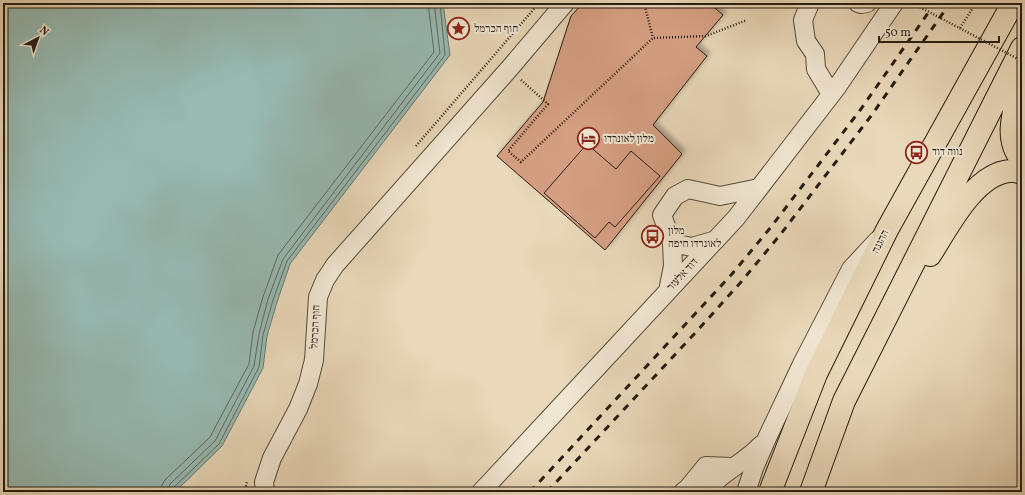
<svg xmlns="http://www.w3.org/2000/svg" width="1025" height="495" viewBox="0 0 1025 495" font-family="Vollkorn,'Frank Ruhl Libre',serif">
<defs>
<filter id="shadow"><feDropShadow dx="3.5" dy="-3.5" stdDeviation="2" flood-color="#0004"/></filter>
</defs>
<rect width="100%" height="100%" fill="#e9d8b9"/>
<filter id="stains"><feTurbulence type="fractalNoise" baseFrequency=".005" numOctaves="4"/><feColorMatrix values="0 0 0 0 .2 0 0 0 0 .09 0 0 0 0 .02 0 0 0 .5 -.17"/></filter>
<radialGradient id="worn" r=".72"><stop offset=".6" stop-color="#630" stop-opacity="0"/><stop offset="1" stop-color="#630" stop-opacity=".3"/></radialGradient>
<path fill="#97b9b2" stroke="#697a71" d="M3,3H443L450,55L290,264L277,302L267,336L263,368L222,446L175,492H3Z"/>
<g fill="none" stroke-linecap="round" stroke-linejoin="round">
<path stroke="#5e6a60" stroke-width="1" d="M161,492L162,485L165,480L210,437L249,364L253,332L263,297L278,255L434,52L428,3
M167,492L170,484L215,441L254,366L259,334L268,299L283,259L440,53L434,3
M172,492L173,488L219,444L259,367L263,335L273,300L287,261L445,55L440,3"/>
</g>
<path fill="#d69f83" stroke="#251c0f" filter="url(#shadow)" d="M583,3H709L723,15L696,47L707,56L653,125L682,154L605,250L497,156L543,102L571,16Z
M587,144L616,169L631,151L660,176L615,227L609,222L595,238L544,193Z"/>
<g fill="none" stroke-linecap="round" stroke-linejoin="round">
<defs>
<path id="minor" d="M810,3L803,20L806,41L815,54L816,69L831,94
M858,3L861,4L867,3
M672,243L692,247L716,240
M668,291L673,266L672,243L662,215L675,196L688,189L720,196L759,188
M265,492L264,482L272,458L298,409L308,384L314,360L318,297L325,280L335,265L509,69L565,3
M481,492L736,218L837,87L894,3
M683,492L688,488L706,466L733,467
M705,492C721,472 745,463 761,445
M746,492L754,468L767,438L802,364L851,269L878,240"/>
<path id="highway" d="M1022,80C1016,106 1002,137 1022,160
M930,255C948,227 974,174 1010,171C1014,170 1018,172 1022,173
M770,492L816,374L887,230L1013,3
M811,492L844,401L1022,48"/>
</defs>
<use href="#minor" stroke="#564b3a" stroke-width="20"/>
<use href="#highway" stroke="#251c0f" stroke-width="24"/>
<path stroke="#251c0f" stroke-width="2.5" stroke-dasharray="1 2" stroke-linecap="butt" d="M644,3L653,38
M960,28L976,3
M521,80L548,104L508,151L521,162L653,38L706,36L747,20
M416,146L539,3
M239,492L246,486L247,482"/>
<use href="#minor" stroke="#f1e6d2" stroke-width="18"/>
<use href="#highway" stroke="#e9d8b9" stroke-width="22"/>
<path stroke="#251c0f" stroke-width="3" stroke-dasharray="7 7" stroke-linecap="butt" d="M530,492L732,274L771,227L861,109L935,3
M547,492L697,331L741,282L780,235L871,116L950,3"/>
<path stroke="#251c0f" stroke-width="2.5" stroke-dasharray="1 2" stroke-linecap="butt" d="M912,3L1022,61"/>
</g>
<defs>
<symbol id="sight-ring" viewBox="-11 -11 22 22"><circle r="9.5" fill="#f1e6d2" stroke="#8f2418" stroke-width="1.5"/><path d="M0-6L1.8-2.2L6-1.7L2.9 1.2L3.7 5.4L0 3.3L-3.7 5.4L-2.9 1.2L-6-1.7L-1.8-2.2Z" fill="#8f2418"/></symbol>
<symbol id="hotel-ring" viewBox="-11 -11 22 22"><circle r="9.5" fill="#f1e6d2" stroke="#8f2418" stroke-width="1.5"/><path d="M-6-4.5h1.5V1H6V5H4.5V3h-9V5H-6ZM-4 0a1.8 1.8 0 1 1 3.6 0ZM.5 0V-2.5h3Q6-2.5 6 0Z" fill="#8f2418"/></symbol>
<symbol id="bus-ring" viewBox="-11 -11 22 22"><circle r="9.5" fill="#f1e6d2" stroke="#8f2418" stroke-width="1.5"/><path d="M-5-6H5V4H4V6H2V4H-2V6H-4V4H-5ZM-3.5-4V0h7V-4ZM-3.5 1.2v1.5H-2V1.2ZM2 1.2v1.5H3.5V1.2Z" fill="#8f2418"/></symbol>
</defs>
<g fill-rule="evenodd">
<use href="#sight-ring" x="446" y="16" width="25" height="25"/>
<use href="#hotel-ring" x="576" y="126" width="25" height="25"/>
<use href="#bus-ring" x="904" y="140" width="25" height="25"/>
<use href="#bus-ring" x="640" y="224" width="25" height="25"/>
</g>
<g text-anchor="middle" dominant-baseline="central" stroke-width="4" stroke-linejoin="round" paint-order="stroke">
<g font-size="11" fill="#251c0f" stroke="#f1e6d2" text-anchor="start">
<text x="474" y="29">חוף הכרמל</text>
<text x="604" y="139">מלון לאונרדו</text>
<text x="932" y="152">נווה דוד</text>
<text x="668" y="231">מלון<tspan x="668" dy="13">לאונרדו חיפה</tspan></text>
</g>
<g font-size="11" fill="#251c0f" stroke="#f1e6d2">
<text transform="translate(881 242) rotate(-64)">ההגנה</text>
<text transform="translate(683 275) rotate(-47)">דוד אלעזר</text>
<text transform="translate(316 327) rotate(-87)">חוף הכרמל</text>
</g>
</g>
<rect width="1025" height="495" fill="none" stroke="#e9d8b9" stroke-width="16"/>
<rect x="4" y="4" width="1017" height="487" fill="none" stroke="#251c0f" stroke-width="2"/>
<rect x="8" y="8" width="1009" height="479" fill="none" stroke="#251c0f"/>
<g transform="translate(38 38) rotate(41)" stroke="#f1e6d2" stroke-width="3" paint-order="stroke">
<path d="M0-3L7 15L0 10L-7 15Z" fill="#251c0f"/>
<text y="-6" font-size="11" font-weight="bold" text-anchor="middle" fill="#251c0f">N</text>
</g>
<path d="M879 36v6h120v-6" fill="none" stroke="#251c0f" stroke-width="2"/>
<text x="885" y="36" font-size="12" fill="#251c0f" stroke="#f1e6d2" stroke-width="3" paint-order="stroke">50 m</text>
<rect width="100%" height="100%" filter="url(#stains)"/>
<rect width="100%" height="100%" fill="url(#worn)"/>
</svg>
